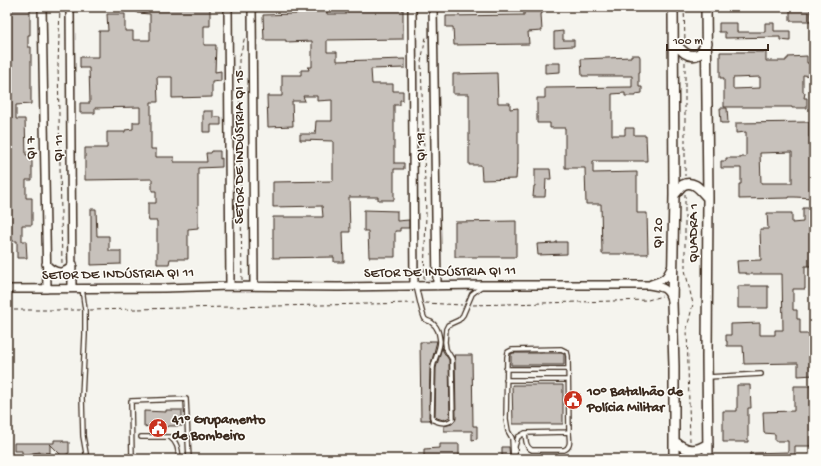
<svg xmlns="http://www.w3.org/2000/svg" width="821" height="466" viewBox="0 0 821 466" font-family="'Gochi Hand',sans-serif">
<rect width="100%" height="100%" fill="#f5f4ee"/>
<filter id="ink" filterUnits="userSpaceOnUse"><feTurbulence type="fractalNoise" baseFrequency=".025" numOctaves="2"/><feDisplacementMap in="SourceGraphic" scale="8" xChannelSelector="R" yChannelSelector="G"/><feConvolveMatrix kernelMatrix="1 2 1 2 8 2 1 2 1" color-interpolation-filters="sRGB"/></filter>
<g filter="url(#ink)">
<path fill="#c7c1bb" stroke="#3b2a1e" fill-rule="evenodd" d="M7,7H30V35H28V47H31V104L16,105V119H25L26,155H29V158H31L32,162V180H26V198H32V225H22V241H26L27,258H17V241H7Z
M137,7H210V26H204V45H216L215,72L221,71V81L212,82V97L172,98V77H157L158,102H151V149H156V157H174V162H207L206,153H211L212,151H220V159L222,158V167L198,168V228L188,229V259H170L169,264H157V221H149L148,217V203H156V191H152V179L85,180V148H107V132H125V130L133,129V122H140V107L95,108V113H80V103H90L89,68H80V57H99V31H108L107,14H125V31H133V40H150V14L137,13Z
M296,7H327V14H346V9H376V7H393V9H403V39L327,40V52H337V61L405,59V68L371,69L372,84H393V91H403V100H400V105H394V163H404V169H394V200H378V197H349L350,232H343L344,262H334V257L273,258V217H323L322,206L273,207V182L333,181V141L300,140V134H315L316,121H332V100L317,101V96H303L305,101H292L293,126L268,127L267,96H282V75H301V70H309L308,67H312V41L286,42V40H264L263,15L296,14Z
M528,7H542V14H541L542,31L528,32L529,44L454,45L453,27H446V16L524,15V8H528Z
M790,7H810L811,21H790Z
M719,23H737V32H765V23H774V31H790V41L780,40V37L725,38V32H719Z
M563,31V40H574V46L554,47V32Z
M720,52H766V61H786V59H788V57L807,56V63H814V76L803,75V92L805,93L804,98H807V108H792V107H724V78H720ZM760,77V88L733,89V78Z
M631,55H639L640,57V72H639V87H642V93L636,94V96H625V93L612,94V135H625V128H634V135H646L647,161H593V173L637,172V213H647L648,254H602L601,204H586L585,168H565V128H550V123H537V98H545V88L632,87V76H582L581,59L631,57Z
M545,63H560V72L545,73Z
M497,73L498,103H510V109L518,108V165H517L516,179L482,180L481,165H469V94H453V74Z
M720,108H727L728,123H721Z
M203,111H213V117H221V125H211V132H203Z
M809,122V137H814V198L795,197H789V198L739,199V184H741V168H721V161H726V158H741V157H746V132L736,133V123ZM792,152V183H761L760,153Z
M535,169H550L551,179H546L545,197H533L534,186H535Z
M803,208H814V266H805V289H793V310H797V319H800V334H814V375L798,376V363L744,364L743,346H727V341H726V335H731V324L760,323V335H775V330H783L782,274H746V273H738L737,261L761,260L760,229H768L767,213H792V223L803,222Z
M91,209H96L97,236H109V251H121V264L91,265Z
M364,210L397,211V221L409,220V228H400V231H395V257H369L368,231H364Z
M516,221V257H455V222Z
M556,242H567V254L538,255L537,244L556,243Z
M738,286H768V308H738Z
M429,341H437L430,368L429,417L430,420H421L420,342H429Z
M442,347L443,351L449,360L450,417L443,420L437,418L435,416L436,368Z
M513,353H561L564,354V365H511V354Z
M454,355H472L473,426H477V439L472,440V431H444V426L452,424L456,419L455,359Z
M512,385H563V424H513Z
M737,385H750L751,408H748V442H723V411H737Z
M794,386H814V446H795V459H750V453L788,452V441H775V434L764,433L763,412L794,411Z
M166,410H182V426H168L164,429H149V426L144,427V411L166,412Z
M54,440H63V442H69V453L67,454L63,457L50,444V453L41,452L33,453L25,456L23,459H22V451H14V443H54Z
M440,444H459V459H432L428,457H424V449L440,448Z
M502,447H509L510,459H502Z"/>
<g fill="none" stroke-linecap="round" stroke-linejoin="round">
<defs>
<path id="service" d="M416,286C418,293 422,315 425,319C427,321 429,321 431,322C438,327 439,333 440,341C440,350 434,359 433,368L432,417L433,420C440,423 447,425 453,419L452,364V359L446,349L445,342L446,329L448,325L459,320L463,315L472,294L482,286
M82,288L85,310V335L82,397L83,436L87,459
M506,369H568
M708,377L761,374
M506,380H568
M525,433C526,439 525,447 532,450H564C572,447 569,439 569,432
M141,437H170C178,443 178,450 179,459
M26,459C36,454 47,453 57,459
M132,459L131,401L186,399L189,459
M513,459L512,438L508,431L506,419L507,357L508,352L512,350L561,349L567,352L568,356L569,432L525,433L518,437L515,446V459"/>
<path id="minor" d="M42,7L47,289
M70,7L72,288
M228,7L230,286
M252,7L254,286
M412,7L414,286
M433,7L437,286
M46,264C55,274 65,275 73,264
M651,284C664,280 666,279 672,266
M7,289L164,288L230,286L338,287L483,285H649C661,287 668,287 671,300"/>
<path id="tertiary" d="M673,7L674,195L672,302L674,366V459
M706,7L708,198L707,357L708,459
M673,41C679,48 688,60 699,54C702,52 704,46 707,43
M674,195C677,192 680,187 683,185C694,179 702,192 708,198
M675,442C687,451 695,453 708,444"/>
</defs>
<use href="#service" stroke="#3b2a1e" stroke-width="6"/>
<use href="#minor" stroke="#3b2a1e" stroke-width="10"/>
<use href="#tertiary" stroke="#3b2a1e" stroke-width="12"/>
<path stroke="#3b2a1e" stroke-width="1" stroke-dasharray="4 3" stroke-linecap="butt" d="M60,7L58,65L62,264
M684,7L685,42
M685,62V176
M685,194V270L693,304L687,328L690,441
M424,279L426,214L421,62L426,37
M242,280L239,60L245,36
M425,303L462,305
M473,305L648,300L662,296
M7,310H80
M90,310L414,303"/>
<use href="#service" stroke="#fdfcf7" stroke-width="3.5"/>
<use href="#minor" stroke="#fdfcf7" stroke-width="7"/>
<use href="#tertiary" stroke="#fdfcf7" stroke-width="9"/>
</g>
</g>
<defs>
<symbol id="civic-disc" viewBox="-11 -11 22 22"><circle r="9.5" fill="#c8321e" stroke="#fdfcf7"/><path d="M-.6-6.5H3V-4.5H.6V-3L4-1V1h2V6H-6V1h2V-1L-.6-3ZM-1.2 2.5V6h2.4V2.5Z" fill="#fff"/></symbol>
</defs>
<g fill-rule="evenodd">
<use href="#civic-disc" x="562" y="389" width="22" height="22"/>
<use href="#civic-disc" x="147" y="417" width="22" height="22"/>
</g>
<g text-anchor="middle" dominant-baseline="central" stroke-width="3" stroke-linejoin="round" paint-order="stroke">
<g font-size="14" fill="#3b2a1e" stroke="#fdfcf7">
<text transform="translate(240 147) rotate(-90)">SETOR DE INDÚSTRIA QI 15</text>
<text transform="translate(422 147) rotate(-91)">QI 19</text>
<text transform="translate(32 148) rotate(-91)">QI 7</text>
<text transform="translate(59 148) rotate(-90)">QI 11</text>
<text transform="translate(659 233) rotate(-89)">QI 20</text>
<text transform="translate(694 233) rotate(-90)">QUADRA 1</text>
<text transform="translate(440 273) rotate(-1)">SETOR DE INDÚSTRIA QI 11</text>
<text transform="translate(118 275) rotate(-1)">SETOR DE INDÚSTRIA QI 11</text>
</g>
<g font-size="14" font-weight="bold" fill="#3b2a1e" stroke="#fdfcf7" text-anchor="start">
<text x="587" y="392">10° Batalhão de<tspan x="587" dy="16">Polícia Militar</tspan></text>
<text x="172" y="420">41º Grupamento<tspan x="172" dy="16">de Bombeiro</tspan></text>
</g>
</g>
<rect width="821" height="466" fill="none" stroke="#fdfcf7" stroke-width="24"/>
<rect x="12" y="12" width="797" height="442" fill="none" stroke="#3b2a1e" stroke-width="1.5" filter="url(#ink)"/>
<path d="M667 44v6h101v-6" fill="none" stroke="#3b2a1e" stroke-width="2"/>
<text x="673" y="44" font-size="12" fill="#3b2a1e" stroke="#fdfcf7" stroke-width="3" paint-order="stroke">100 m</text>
</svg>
